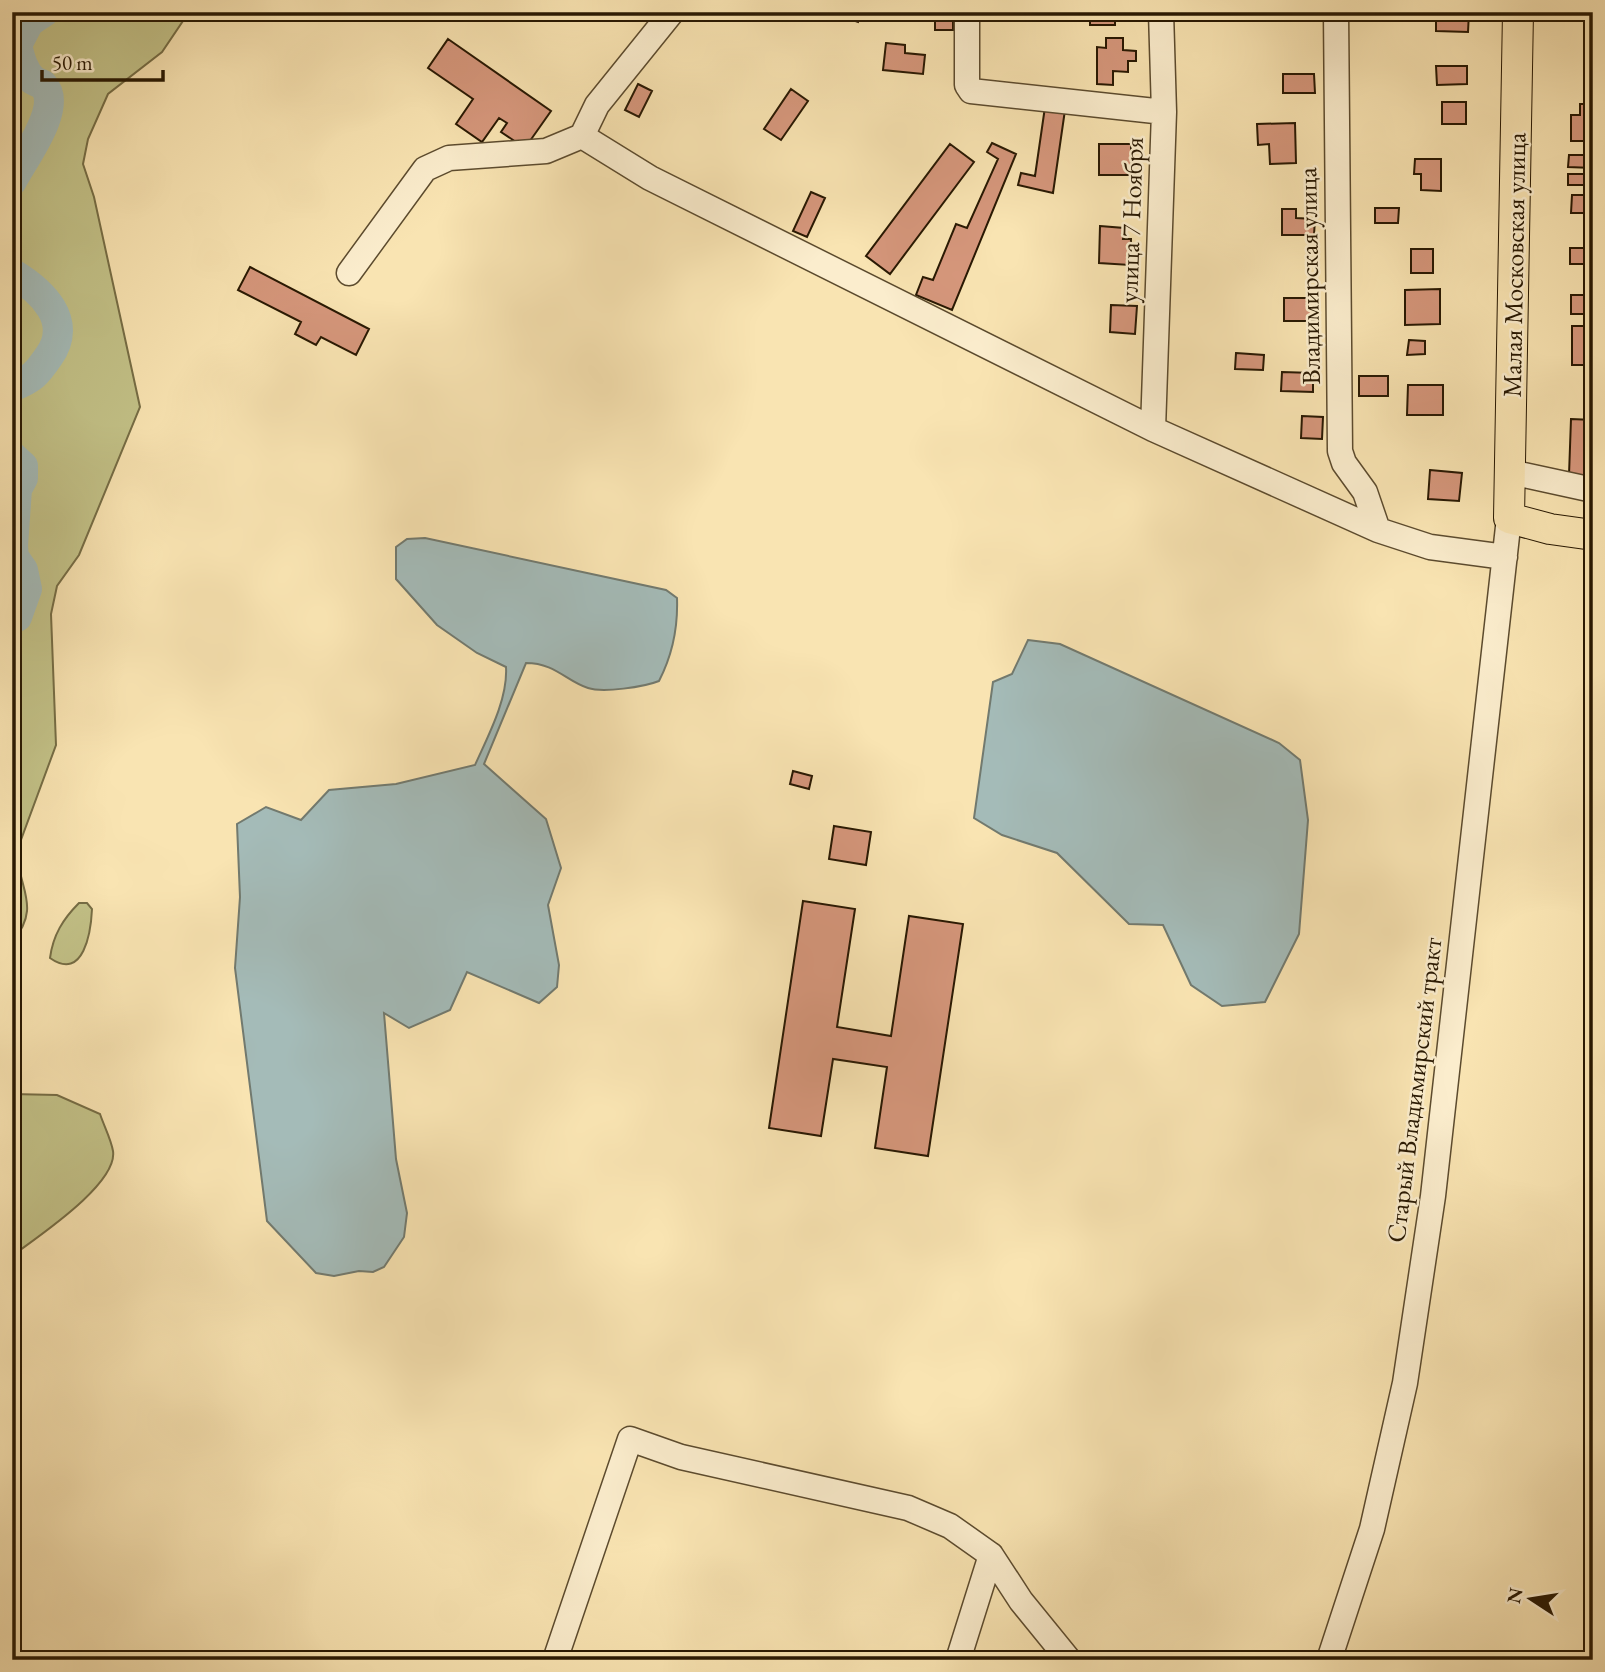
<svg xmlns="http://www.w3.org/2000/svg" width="1605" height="1672" viewBox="0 0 1605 1672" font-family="'EB Garamond',serif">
<rect width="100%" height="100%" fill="#f9e4b2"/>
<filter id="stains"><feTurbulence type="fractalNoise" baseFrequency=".00286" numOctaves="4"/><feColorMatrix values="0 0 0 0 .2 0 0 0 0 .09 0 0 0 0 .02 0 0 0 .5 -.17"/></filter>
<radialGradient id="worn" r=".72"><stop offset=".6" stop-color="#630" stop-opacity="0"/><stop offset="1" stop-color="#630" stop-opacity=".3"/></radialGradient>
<path fill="#c3c288" stroke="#766d45" stroke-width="2" d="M12,12H189L162,52L108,94L88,139L83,164L94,197L140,407L79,555L57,586L51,614L56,745L18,848C15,886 44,905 12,942Z
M79,903H87L92,909C91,931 84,982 50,958C53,935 63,919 79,903Z
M12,1094L57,1095L100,1114C104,1126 111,1139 113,1151C118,1184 37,1237 12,1256Z"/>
<path fill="#a4bbb8" stroke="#727a6f" stroke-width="2" d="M425,538L666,590L677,598C678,626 672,656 659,681C644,687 603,693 588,688C566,681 555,663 526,663L484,764L546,819L561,868L548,905L559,965L557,987L539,1003L467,972L450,1010L409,1028L384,1013L396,1159L407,1213L404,1237L384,1267L373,1272L359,1271L334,1276L316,1273L267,1221L235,968L240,897L237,824L266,807L301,820L329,790L396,784L475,765C488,736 508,699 506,667L477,653L437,625L396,579V547L407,539Z
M1028,640L1060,644L1279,743L1300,760L1308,820L1299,934L1265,1002L1222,1006L1191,985L1163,925L1129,924L1057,853L1002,835L974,818L993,682L1012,674Z"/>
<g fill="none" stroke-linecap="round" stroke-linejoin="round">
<path stroke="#a4bbb8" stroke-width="30" d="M12,181C23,159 64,107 43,85C40,83 36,82 33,80C23,71 20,57 17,45L29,22L44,12
M12,273C42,291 74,321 49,356C36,375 33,378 12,387
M12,456L23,466V478L17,489L13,546L14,557L23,570L27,589L17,617L12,618"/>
</g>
<path fill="#d6977c" stroke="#281802" stroke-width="2" d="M829,12H860L858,22Z
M1090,12H1135V19H1115V25H1090Z
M1436,12H1469L1468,32L1436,31Z
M935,19H953V30H935Z
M1106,38H1123V50L1136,51V61H1128V72L1113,71V85L1097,84V47L1106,48Z
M448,39L551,111L525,148L501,132L507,123L499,118L482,142L456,124L473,99L428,68Z
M886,43L905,45V53L925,55L923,74L883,70Z
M1436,66H1467V84L1437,85Z
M1283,74H1314L1315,93H1283Z
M638,84L652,91L639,117L625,110Z
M791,89L808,101L781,140L764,129Z
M1442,102H1466V124H1442Z
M1580,104H1593V141H1571V115H1580Z
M1045,107L1065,110L1053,193L1018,185L1021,173L1035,176Z
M1295,123L1296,163L1270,164L1269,144L1258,145L1257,124Z
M992,143L1016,154L952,310L916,295L923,277L933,280L956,224L967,228L998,159L987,152Z
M950,144L974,162L890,274L866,256Z
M1099,144H1131V175H1099Z
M1569,155H1593V168L1568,167Z
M1415,159H1441V191L1421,190V174H1414Z
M1568,174H1588V185H1568Z
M811,192L825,198L807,237L793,231Z
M1572,195H1593V213H1571Z
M1375,208H1399L1398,223H1375Z
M1282,209H1296V218L1315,219L1314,235H1282Z
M1100,226L1124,228L1123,239H1131L1130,265L1099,263Z
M1570,248H1591V264H1570Z
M1411,249H1433V273H1411Z
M250,267L369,329L356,355L321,337L316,345L295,334L301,322L238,290Z
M1440,289V324L1405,325V290Z
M1585,289H1593V314H1571V295H1585Z
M1284,298H1316V321H1284Z
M1111,305L1137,306L1135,334L1110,332Z
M1572,326H1593V365H1572Z
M1409,340L1425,341V354L1407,355Z
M1236,353L1264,355L1263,370L1235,369Z
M1282,372L1313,373V392L1281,391Z
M1359,376H1388V396H1359Z
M1408,385H1443V415H1407Z
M1302,416L1323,417L1322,439L1301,438Z
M1571,419L1593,420V476L1569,475Z
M1430,470L1462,473L1459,501L1428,499Z
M793,771L812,776L809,789L790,784Z
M834,826L871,832L866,865L829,859Z
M803,901L855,909L837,1027L891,1036L909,916L963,924L928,1156L875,1148L887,1067L833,1059L821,1136L769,1128Z"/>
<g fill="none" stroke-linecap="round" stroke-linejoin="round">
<defs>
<path id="minor" d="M672,12L597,105L582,136L650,178L1153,429L1378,530L1430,547L1505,557
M967,12V85L971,91L1164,112
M1336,12L1340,451L1344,463L1365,492L1378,530
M349,273L425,169L449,158L546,151L582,136
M1153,429L1164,112L1161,12
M1510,472L1593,490
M555,1660L630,1439L681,1457L908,1508L950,1526L991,1555L1021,1601L1069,1660
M958,1660L991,1555
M1329,1660L1372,1529L1405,1383L1433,1196L1509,518"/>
<path id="major" d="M1518,12L1509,518L1550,529L1593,535"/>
</defs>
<use href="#minor" stroke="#5c4b2e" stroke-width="27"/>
<use href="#major" stroke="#281802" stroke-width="32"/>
<use href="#minor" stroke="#fbedcd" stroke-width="24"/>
<use href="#major" stroke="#f9e4b2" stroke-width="30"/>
</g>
<g text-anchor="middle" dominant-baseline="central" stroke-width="5" stroke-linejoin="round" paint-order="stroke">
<g font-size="26" fill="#281802" stroke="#fbedcd">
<text transform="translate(1131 220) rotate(-88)">улица 7 Ноября</text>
<text transform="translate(1514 265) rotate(-89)">Малая Московская улица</text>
<text transform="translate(1309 276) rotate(-91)">Владимирская улица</text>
<text transform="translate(1414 1090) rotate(-83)">Старый Владимирский тракт</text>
</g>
</g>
<rect width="1605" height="1672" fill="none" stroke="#f9e4b2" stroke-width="42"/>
<rect x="14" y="14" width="1577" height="1644" fill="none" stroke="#281802" stroke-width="3.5"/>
<rect x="21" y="21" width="1563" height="1630" fill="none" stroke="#281802" stroke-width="2"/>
<g transform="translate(1531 1599) rotate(282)" stroke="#fbedcd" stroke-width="5" paint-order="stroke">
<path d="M0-5L12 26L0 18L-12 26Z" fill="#281802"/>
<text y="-10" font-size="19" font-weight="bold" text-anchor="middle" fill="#281802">N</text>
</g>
<path d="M42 70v10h121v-10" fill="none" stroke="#281802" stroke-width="3.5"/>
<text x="52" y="70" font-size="21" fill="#281802" stroke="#fbedcd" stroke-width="5" paint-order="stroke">50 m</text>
<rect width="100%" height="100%" filter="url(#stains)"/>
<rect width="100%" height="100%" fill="url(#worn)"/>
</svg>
